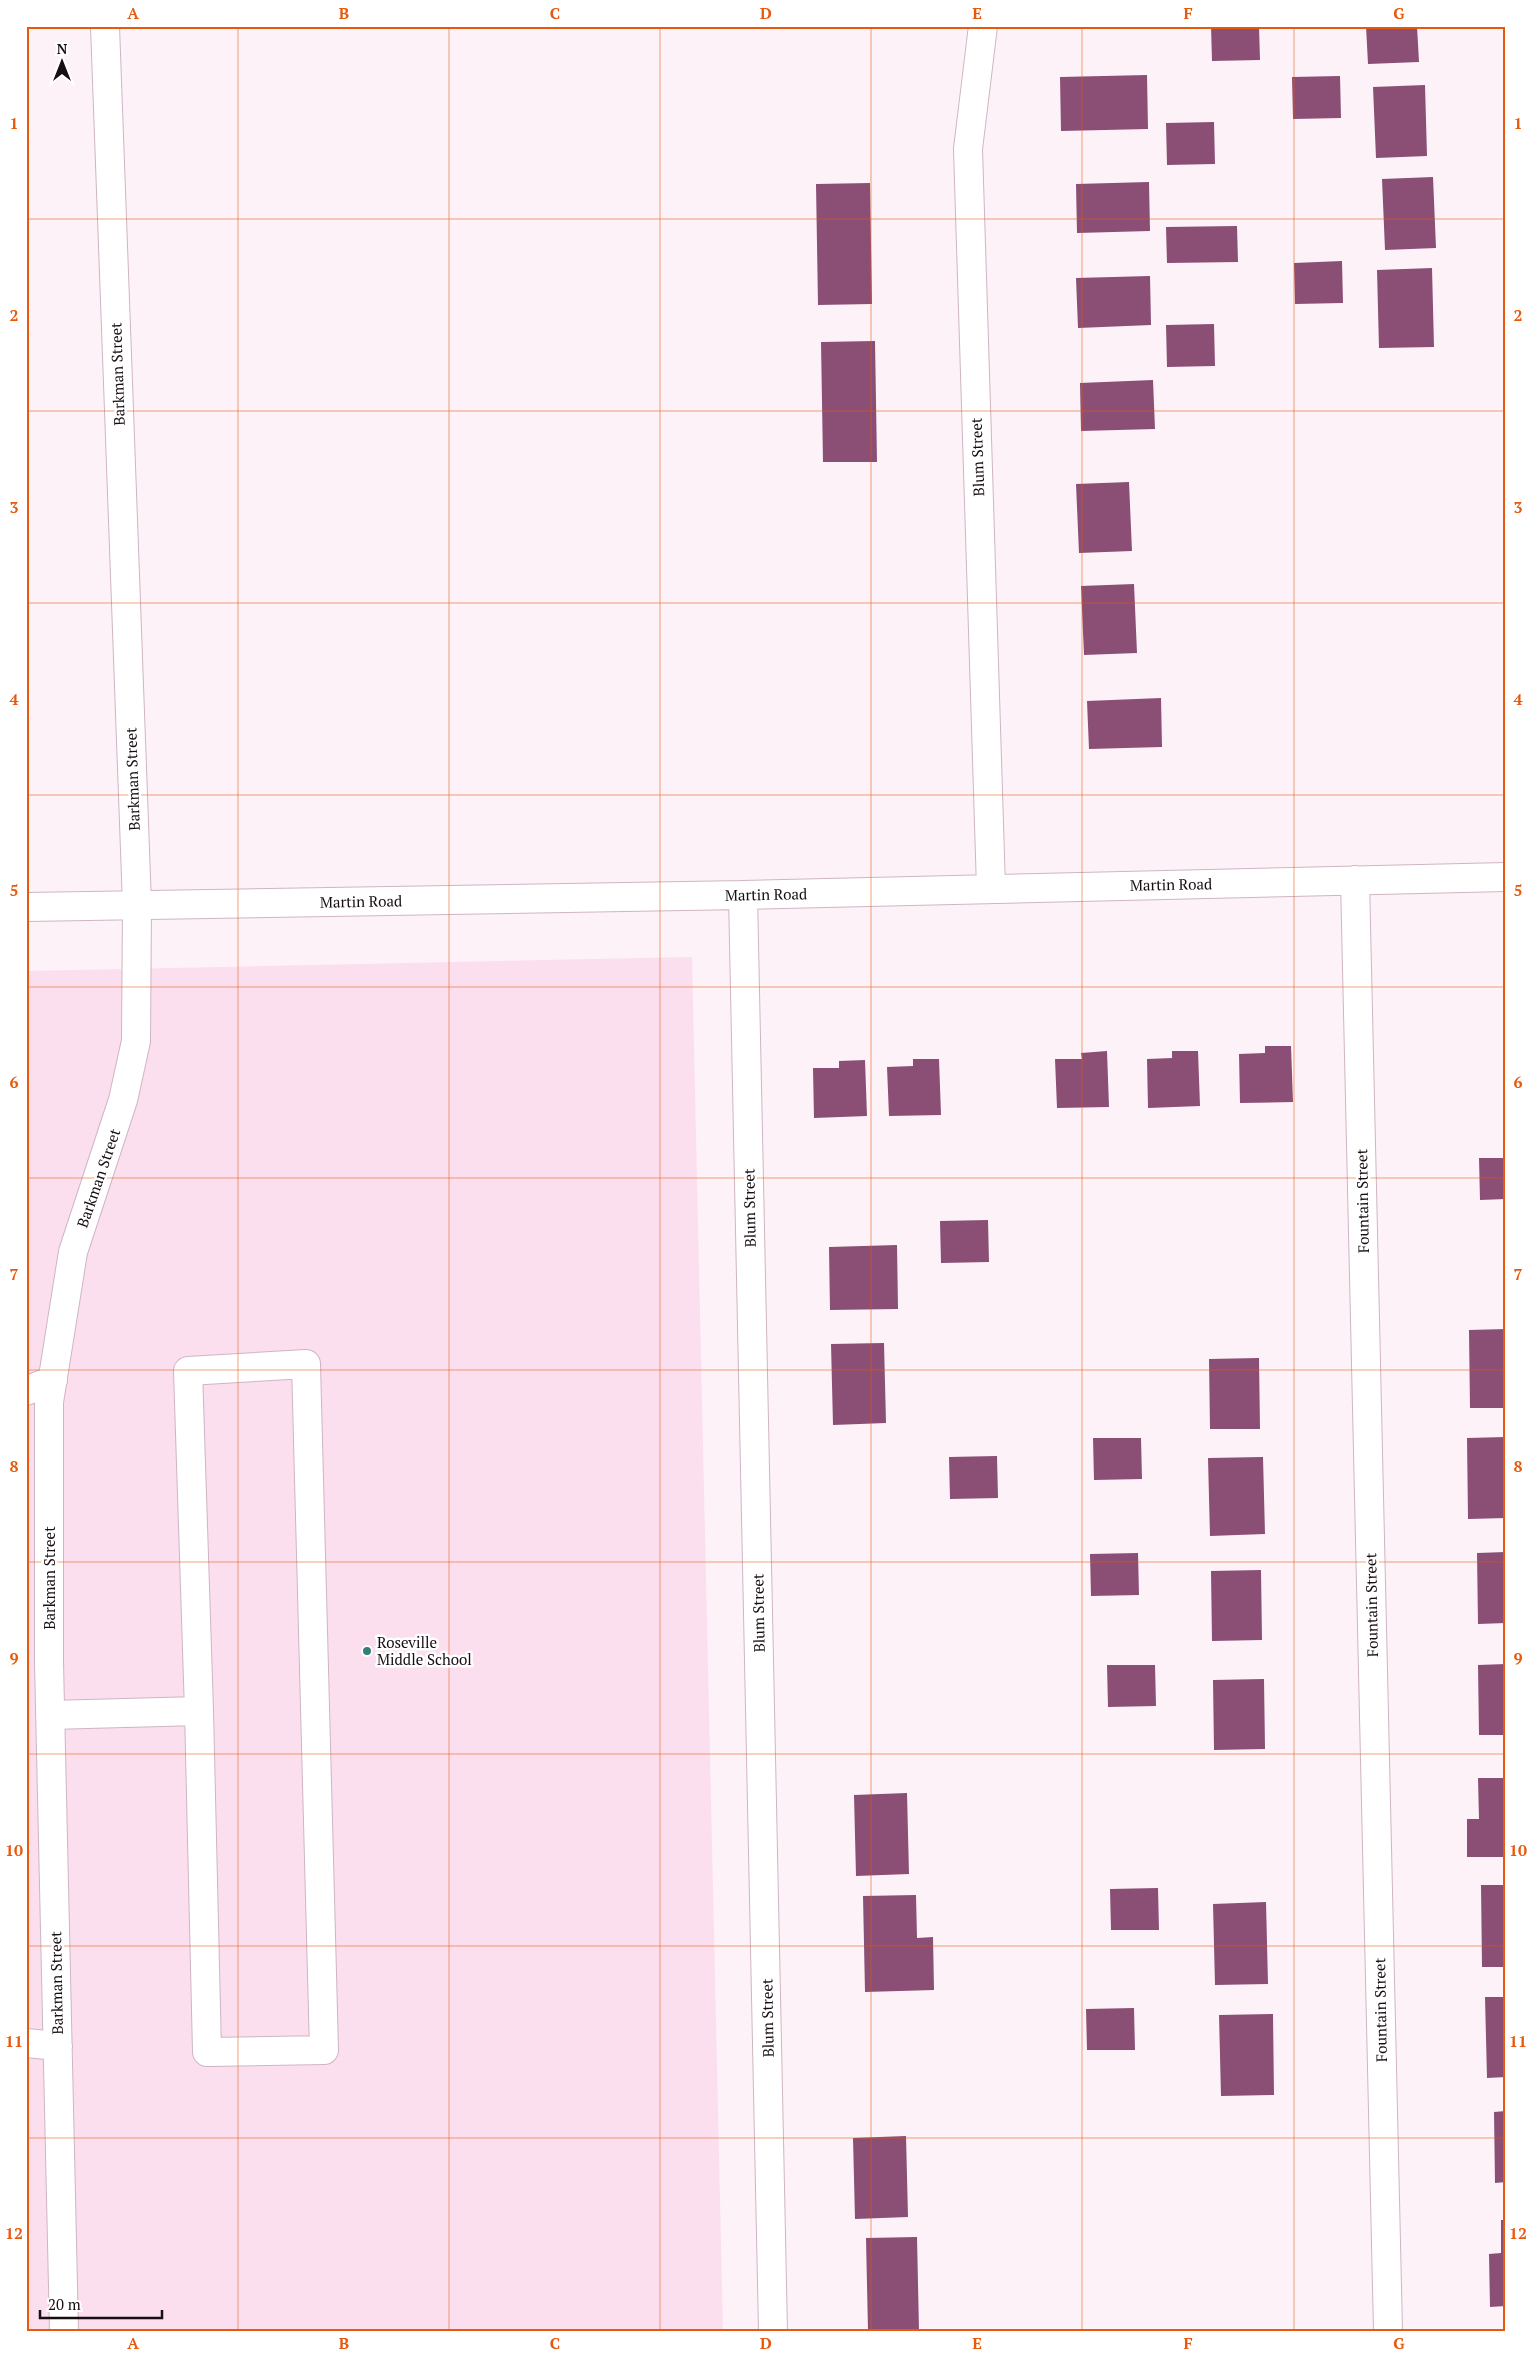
<svg xmlns="http://www.w3.org/2000/svg" width="1532" height="2357" viewBox="0 0 1532 2357" font-family="'PT Serif',serif">
<rect width="100%" height="100%" fill="#fdf2f8"/>
<path fill="#fbdfef" d="M692,957L723,2331H26V971Z"/>
<path fill="#8b4e74" d="M1211,26H1259L1260,60L1212,61Z
M1366,26H1417L1419,62L1368,64Z
M1147,75L1148,129L1061,131L1060,77Z
M1340,76L1341,118L1293,119L1292,77Z
M1425,85L1427,156L1376,158L1373,87Z
M1214,122L1215,164L1167,165L1166,123Z
M1433,177L1436,248L1385,250L1382,179Z
M1149,182L1150,231L1077,233L1076,184Z
M870,183L872,304L818,305L816,184Z
M1237,226L1238,262L1167,263L1166,227Z
M1342,261L1343,303L1295,304L1294,263Z
M1432,268L1434,347L1379,348L1377,270Z
M1150,276L1151,325L1078,328L1076,278Z
M1214,324L1215,366L1167,367L1166,325Z
M875,341L877,462H823L821,342Z
M1153,380L1155,429L1081,431L1080,383Z
M1129,482L1132,551L1079,553L1076,484Z
M1134,584L1137,653L1084,655L1081,586Z
M1161,698L1162,747L1089,749L1087,701Z
M1265,1046H1291L1293,1102L1240,1103L1239,1054L1265,1053Z
M1107,1051L1109,1107L1057,1108L1055,1059H1082L1081,1053Z
M1172,1051H1198L1200,1106L1148,1108L1147,1059L1172,1058Z
M913,1059H939L941,1115L889,1116L887,1067L913,1066Z
M865,1060L867,1116L814,1118L813,1068H839V1061Z
M1479,1158H1506V1199L1480,1200Z
M988,1220L989,1262L941,1263L940,1221Z
M897,1245L898,1309L830,1310L829,1247Z
M1506,1329V1408H1470L1469,1330Z
M884,1343L886,1423L833,1425L831,1344Z
M1259,1358L1260,1429H1210L1209,1359Z
M1506,1437V1518L1468,1519L1467,1438Z
M1093,1438H1141L1142,1479L1094,1480Z
M997,1456L998,1498L950,1499L949,1457Z
M1263,1457L1265,1534L1210,1536L1208,1458Z
M1506,1552V1623L1478,1624L1477,1553Z
M1138,1553L1139,1595L1091,1596L1090,1554Z
M1261,1570L1262,1640L1212,1641L1211,1571Z
M1506,1664V1735H1479L1478,1665Z
M1107,1665H1155L1156,1706L1108,1707Z
M1264,1679L1265,1749L1214,1750L1213,1680Z
M1478,1778H1506V1857H1467V1819H1479Z
M907,1793L909,1874L856,1876L854,1795Z
M1481,1885H1506V1967H1482Z
M1158,1888L1159,1930H1111L1110,1889Z
M916,1895L917,1938L933,1937L934,1990L865,1992L863,1896Z
M1266,1902L1268,1984L1215,1985L1213,1904Z
M1485,1997H1506V2077L1487,2078Z
M1134,2008L1135,2050H1087L1086,2009Z
M1273,2014L1274,2095L1221,2096L1219,2015Z
M1506,2111V2182L1495,2183L1494,2112Z
M906,2136L908,2217L855,2219L853,2138Z
M1501,2220H1506V2306L1490,2307L1489,2254L1501,2253Z
M917,2237L919,2330L868,2331L866,2238Z"/>
<g fill="none" stroke-linecap="round" stroke-linejoin="round">
<defs>
<path id="minor" d="M983,26L968,149L991,888
M1355,880L1388,2331
M743,895L773,2331
M26,907L743,895L1506,877
M26,1391L53,1380
M50,1715L199,1711L207,2052L324,2050L306,1364L188,1371L199,1711
M26,2043L58,2046
M64,2331L49,1662V1402L73,1252L123,1100L136,1041L137,905L105,26"/>
</defs>
<use href="#minor" stroke="#cfb5c4" stroke-width="30"/>
<use href="#minor" stroke="#fff" stroke-width="28"/>
</g>
<path fill="none" stroke="#e8590c" stroke-width="1" stroke-opacity="0.55" d="M238,26V2331M449,26V2331M660,26V2331M871,26V2331M1082,26V2331M1294,26V2331M26,219H1506M26,411H1506M26,603H1506M26,795H1506M26,987H1506M26,1178H1506M26,1370H1506M26,1562H1506M26,1754H1506M26,1946H1506M26,2138H1506"/>
<circle fill="#367d78" stroke="#fff" stroke-width="2" cx="367" cy="1651" r="5"/>
<g text-anchor="middle" dominant-baseline="central" stroke-width="5" stroke-linejoin="round" paint-order="stroke">
<g font-size="15" fill="#170e13" stroke="#fff">
<text transform="translate(117 374) rotate(-92)">Barkman Street</text>
<text transform="translate(977 457) rotate(-92)">Blum Street</text>
<text transform="translate(132 779) rotate(-92)">Barkman Street</text>
<text transform="translate(1171 884) rotate(-1)">Martin Road</text>
<text transform="translate(766 894) rotate(-1)">Martin Road</text>
<text transform="translate(361 901) rotate(-1)">Martin Road</text>
<text transform="translate(98 1178) rotate(-71)">Barkman Street</text>
<text transform="translate(1362 1201) rotate(-91)">Fountain Street</text>
<text transform="translate(749 1208) rotate(-91)">Blum Street</text>
<text transform="translate(49 1578) rotate(-90)">Barkman Street</text>
<text transform="translate(1371 1605) rotate(-91)">Fountain Street</text>
<text transform="translate(758 1613) rotate(-91)">Blum Street</text>
<text transform="translate(56 1983) rotate(-91)">Barkman Street</text>
<text transform="translate(1380 2010) rotate(-91)">Fountain Street</text>
<text transform="translate(767 2018) rotate(-91)">Blum Street</text>
</g>
<g font-size="15" fill="#170e13" stroke="#fff" text-anchor="start">
<text x="377" y="1642">Roseville<tspan x="377" dy="17">Middle School</tspan></text>
</g>
</g>
<rect width="1532" height="2357" fill="none" stroke="#ffffff" stroke-width="55"/>
<g transform="translate(62 62)" stroke="#ffffff" stroke-width="4" paint-order="stroke">
<path d="M0-4L9 19L0 12L-9 19Z" fill="#170e13"/>
<text y="-8" font-size="14" font-weight="bold" text-anchor="middle" fill="#170e13">N</text>
</g>
<path d="M40 2310v8h122v-8" fill="none" stroke="#170e13" stroke-width="2.5"/>
<text x="48" y="2310" font-size="15" fill="#170e13" stroke="#ffffff" stroke-width="4" paint-order="stroke">20 m</text>
<rect x="28" y="28" width="1476" height="2302" fill="none" stroke="#e8590c" stroke-width="2"/>
<g font-size="16" text-anchor="middle" font-weight="bold" fill="#e8590c">
<text x="133" y="19">A</text>
<text x="344" y="19">B</text>
<text x="555" y="19">C</text>
<text x="766" y="19">D</text>
<text x="977" y="19">E</text>
<text x="1188" y="19">F</text>
<text x="1399" y="19">G</text>
<text x="14" y="129">1</text>
<text x="1518" y="129">1</text>
<text x="14" y="321">2</text>
<text x="1518" y="321">2</text>
<text x="14" y="513">3</text>
<text x="1518" y="513">3</text>
<text x="14" y="705">4</text>
<text x="1518" y="705">4</text>
<text x="14" y="896">5</text>
<text x="1518" y="896">5</text>
<text x="14" y="1088">6</text>
<text x="1518" y="1088">6</text>
<text x="14" y="1280">7</text>
<text x="1518" y="1280">7</text>
<text x="14" y="1472">8</text>
<text x="1518" y="1472">8</text>
<text x="14" y="1664">9</text>
<text x="1518" y="1664">9</text>
<text x="14" y="1856">10</text>
<text x="1518" y="1856">10</text>
<text x="14" y="2047">11</text>
<text x="1518" y="2047">11</text>
<text x="14" y="2239">12</text>
<text x="1518" y="2239">12</text>
<text x="133" y="2349">A</text>
<text x="344" y="2349">B</text>
<text x="555" y="2349">C</text>
<text x="766" y="2349">D</text>
<text x="977" y="2349">E</text>
<text x="1188" y="2349">F</text>
<text x="1399" y="2349">G</text>
</g>
</svg>
